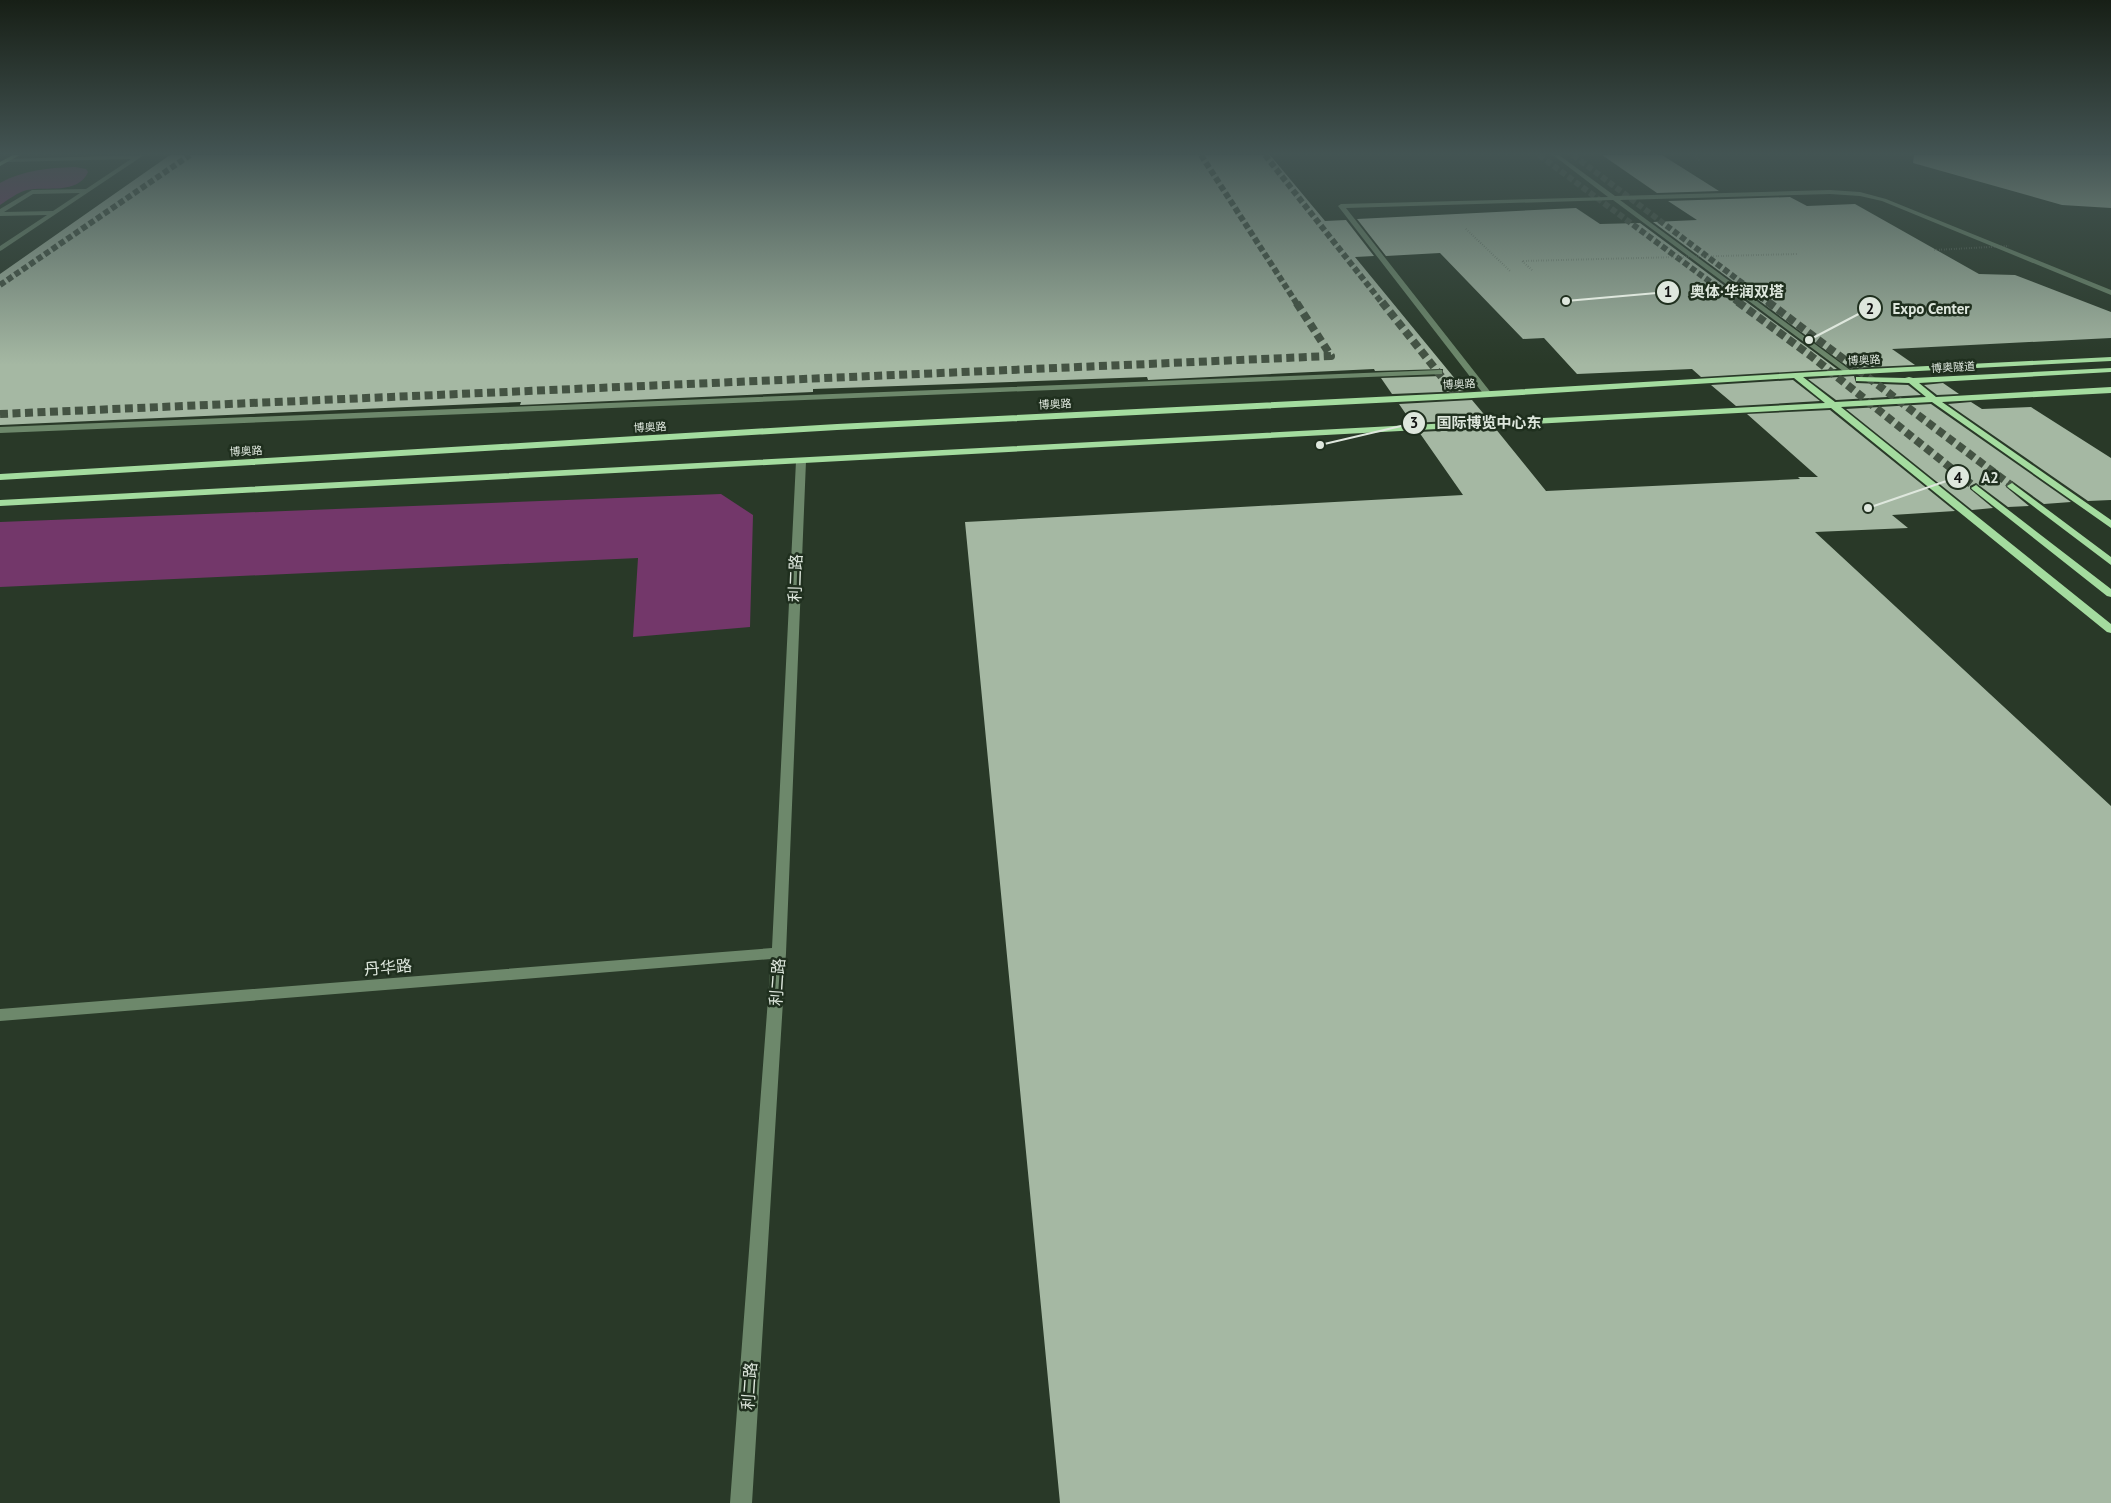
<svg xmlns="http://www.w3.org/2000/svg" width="2111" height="1503" viewBox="0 0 2111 1503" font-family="'PT Sans','Noto Sans SC',sans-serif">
<rect width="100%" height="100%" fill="#293928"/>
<path fill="#73376a" d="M75,167L86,169L88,172C78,195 46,186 27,190C18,192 8,200 0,205V183C23,170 49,168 75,167Z
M721,494L753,515L750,627L633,637L638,558L0,587V522Z"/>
<path fill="#a5b8a3" d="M170,155H1270L1325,221L1346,220L1374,256L1355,257L1465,391L1392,394L1381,378L1442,376L1443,369L1375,371L1374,369L1148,380L1147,377L813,389V392L520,405L521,402L0,425V274Z
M1602,155H1662L1719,191L1657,193Z
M1914,155H2111V208L2062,205L1913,163Z
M1790,197L1807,206L1855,204L1979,274L2015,275L2111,312V338L1892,349L1915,365L1850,368L1653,222L1697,220L1668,201Z
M1576,208L1600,224L1640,223L1837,369L1701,377L1692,369L1577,374L1544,338L1523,339L1440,253L1386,256L1357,219Z
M1854,376L1856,383L1908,385L1921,395L1836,400L1808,379Z
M1793,380L1820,401L1736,406L1711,385Z
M1943,383L1959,394L1937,395L1924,385Z
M1472,400L1488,419L1412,423L1399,404Z
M1971,402L1982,409L2031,407L2111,458V500L2088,501L1948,404Z
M1931,404L2071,502L2044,504L2012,481L2006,484V487L2029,506L2008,507L1976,483L1970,486V489L1993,508L1972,510L1846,409Z
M1830,410L1955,511L1892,515L1908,528L1815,532L2111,806V1503H1060L965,522L1463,495L1419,432L1495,428L1546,491L1800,479L1798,477H1818L1747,414Z"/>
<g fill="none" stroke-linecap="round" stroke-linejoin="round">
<path stroke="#445343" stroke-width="6" stroke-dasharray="6 3" stroke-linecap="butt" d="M1201,155L1297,304
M1265,155L1383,304
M0,285L190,155"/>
<path stroke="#445343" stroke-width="8" stroke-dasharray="8 4.5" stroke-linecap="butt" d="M1382,302L1457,396
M0,414L1331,356L1296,302"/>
<path stroke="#445343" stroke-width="6" stroke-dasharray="6 3" stroke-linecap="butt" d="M1539,155L1740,304
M1573,155L1770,304"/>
<path stroke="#445343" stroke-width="8" stroke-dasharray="8 4.5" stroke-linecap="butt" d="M1738,302L1811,356L1976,488
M1768,302L2012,486"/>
<path stroke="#727f71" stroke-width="2" stroke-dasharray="0.5 2" stroke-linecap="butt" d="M1693,155L1700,161
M1466,229L1510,271"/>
<path fill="#6d886b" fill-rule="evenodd" d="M144,155L2,250L0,251V246L47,215L0,216V209L32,190L86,189L131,159L7,162L5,159ZM80,193L53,211L4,212L33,194Z
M1553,155H1559L1615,196L1830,190L1860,192L1886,199L2111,290V295L1882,201L1860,196L1830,194L1620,200L1850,370V374H1847L1613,200L1346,208L1492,394L1485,396L1338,206L1341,204L1608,197Z
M1439,370H1442V374L0,433V427Z
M801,458L806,461L786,953L752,1503H730L771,959L0,1021V1009L772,948L796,461Z"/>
<path fill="#a4dc9f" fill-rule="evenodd" d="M13,155H20L0,166V162Z
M2111,357V361L1803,377L1835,402L1926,397L1909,383L1856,381V377H1859L1905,378L1909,377L1913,378L2111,368V372L1919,383L1936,397L2111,387V393L1942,402L2111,520V528L1932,402L1841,407L2111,624V633L2107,632L1831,408L0,506V500L1825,403L1794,378L1457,399L837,430L0,480V474L837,424L1457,393L1847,370Z
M2012,483L2111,557V565L2009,488L2007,486Z
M1976,485L2111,589V597L2107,596L1973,490L1971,488Z"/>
<path stroke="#727f71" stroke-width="2" stroke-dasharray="0.5 2" stroke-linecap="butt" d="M1934,250L2009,246
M1532,270L1522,261L1798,254"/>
</g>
<linearGradient id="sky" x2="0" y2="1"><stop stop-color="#171f16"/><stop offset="0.42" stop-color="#435453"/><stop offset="1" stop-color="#435453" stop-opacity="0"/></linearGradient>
<rect width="2111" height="365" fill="url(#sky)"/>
<g text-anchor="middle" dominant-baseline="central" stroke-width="5" stroke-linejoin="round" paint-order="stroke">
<g font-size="11" fill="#dee7dd" stroke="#1f2f1e">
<text transform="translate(1864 360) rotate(-3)">博奥路</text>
<text transform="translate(1953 367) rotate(-3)">博奥隧道</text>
<text transform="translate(1459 384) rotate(-3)">博奥路</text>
<text transform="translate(1055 404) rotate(-3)">博奥路</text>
<text transform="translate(650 427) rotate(-3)">博奥路</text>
<text transform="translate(246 451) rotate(-3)">博奥路</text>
</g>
<g font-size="16" fill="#dee7dd" stroke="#1f2f1e">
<text transform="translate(795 578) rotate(-88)">利二路</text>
<text transform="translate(388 967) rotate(-5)">丹华路</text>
<text transform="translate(777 982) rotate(-86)">利二路</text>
<text transform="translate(749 1386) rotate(-86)">利二路</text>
</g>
</g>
<path fill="none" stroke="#dee7dd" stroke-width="2" d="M1566 301L1668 292M1809 340L1870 308M1320 445L1414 423M1868 508L1958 477"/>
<g fill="#dee7dd" stroke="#1f2f1e" stroke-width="2">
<circle cx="1566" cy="301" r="5"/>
<circle cx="1809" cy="340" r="5"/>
<circle cx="1320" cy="445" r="5"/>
<circle cx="1868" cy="508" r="5"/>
<circle cx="1668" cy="292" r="12"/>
<circle cx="1870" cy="308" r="12"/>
<circle cx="1414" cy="423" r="12"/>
<circle cx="1958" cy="477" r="12"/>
</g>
<g font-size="15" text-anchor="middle" font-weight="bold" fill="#111">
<text x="1668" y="297">1</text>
<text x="1870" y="314">2</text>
<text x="1414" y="428">3</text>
<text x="1958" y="483">4</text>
</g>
<g font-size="15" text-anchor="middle" font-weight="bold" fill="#dee7dd" stroke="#1f2f1e" stroke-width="5" stroke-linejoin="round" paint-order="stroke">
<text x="1737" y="297">奥体·华润双塔</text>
<text x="1931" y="314">Expo Center</text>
<text x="1489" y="428">国际博览中心东</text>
<text x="1990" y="483">A2</text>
</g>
</svg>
